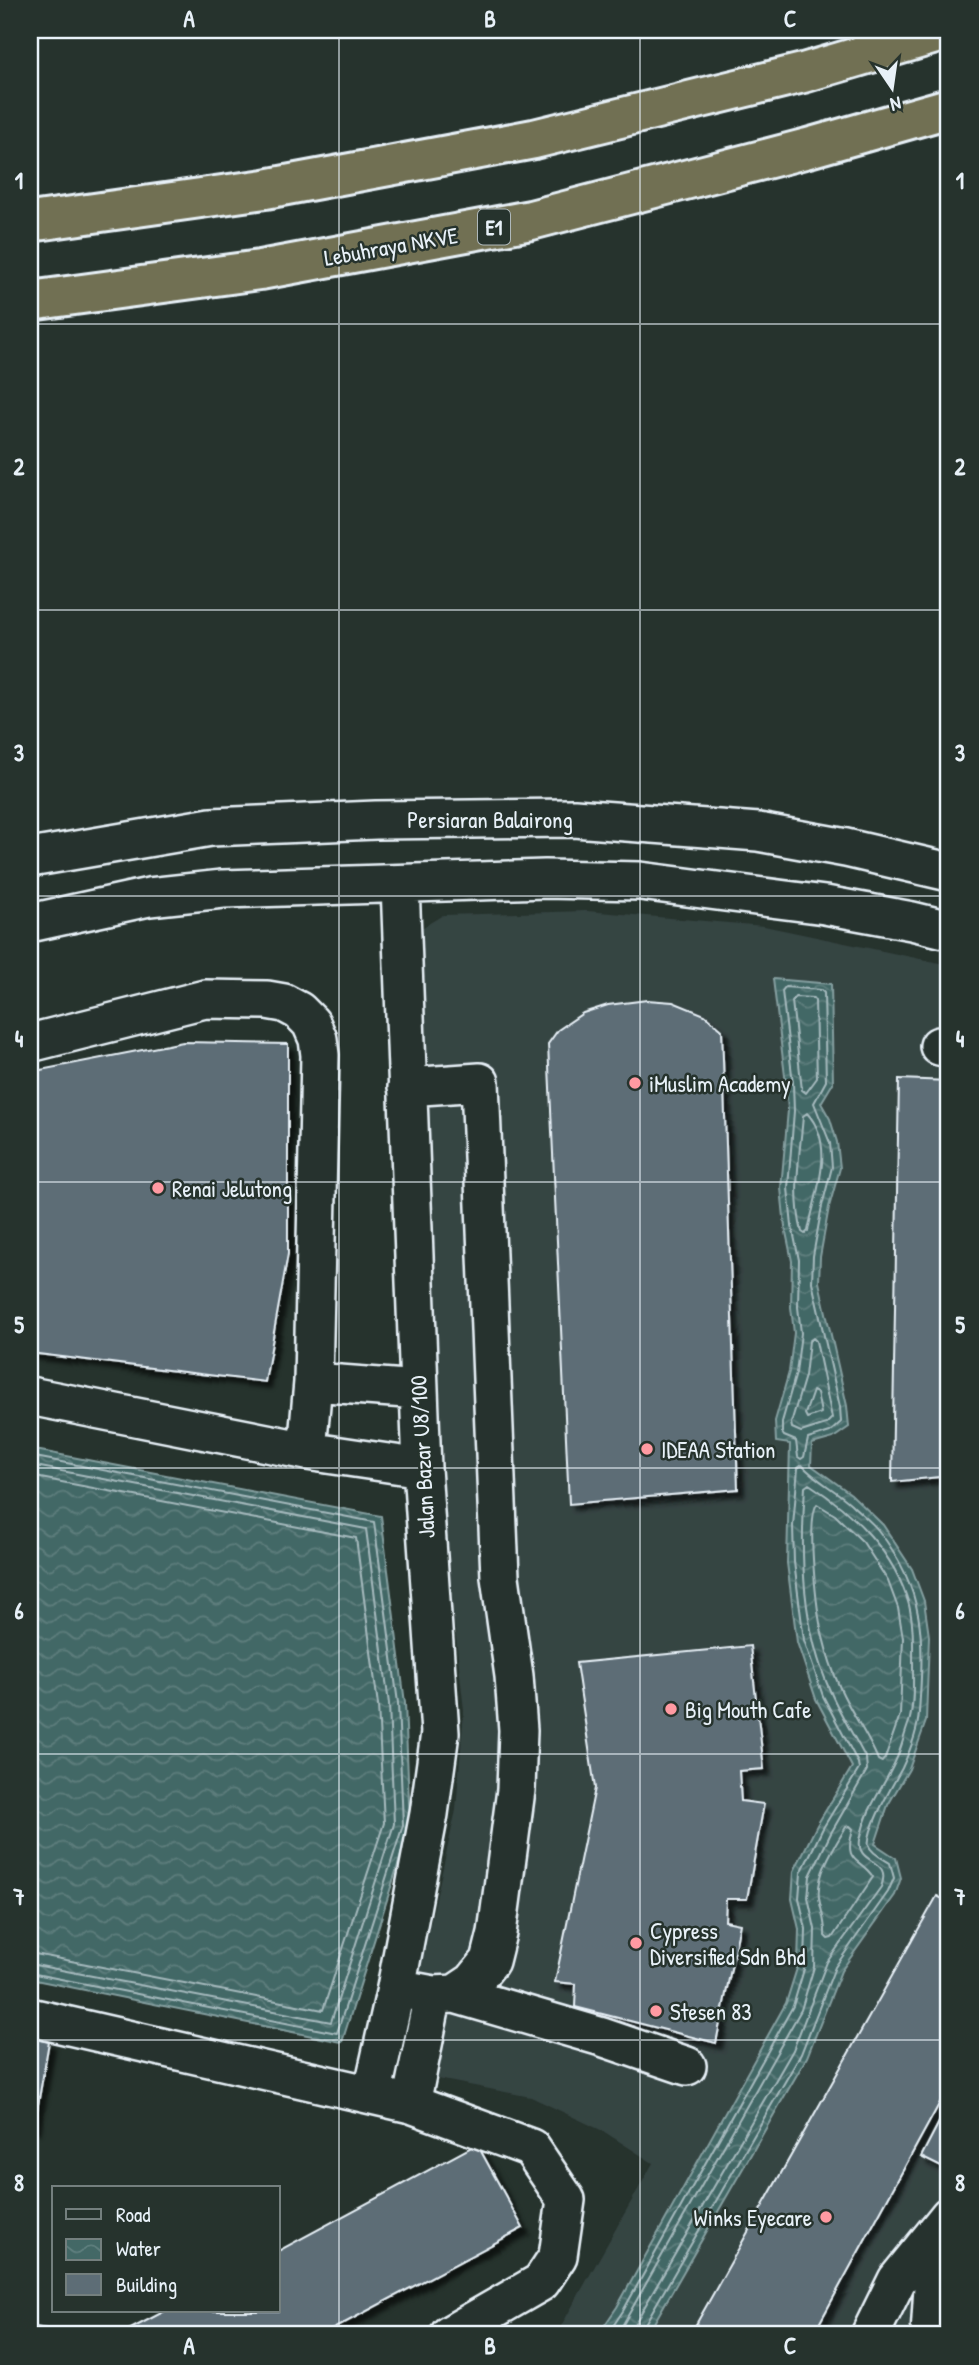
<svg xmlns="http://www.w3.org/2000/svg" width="979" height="2365" viewBox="0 0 979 2365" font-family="'Patrick Hand',sans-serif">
<defs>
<pattern id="water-waves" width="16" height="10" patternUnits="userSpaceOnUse" patternTransform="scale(1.75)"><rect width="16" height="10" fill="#436866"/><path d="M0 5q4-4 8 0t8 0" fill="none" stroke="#5e7e7d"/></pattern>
<filter id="shadow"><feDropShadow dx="6" dy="6" stdDeviation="2" flood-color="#0009"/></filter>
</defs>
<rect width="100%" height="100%" fill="#26332d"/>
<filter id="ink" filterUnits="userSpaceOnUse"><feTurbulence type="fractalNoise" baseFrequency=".0143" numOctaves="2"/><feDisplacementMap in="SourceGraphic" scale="14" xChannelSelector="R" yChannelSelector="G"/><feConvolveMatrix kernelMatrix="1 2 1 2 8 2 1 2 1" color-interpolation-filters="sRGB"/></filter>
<g filter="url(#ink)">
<path fill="#364443" d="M587,911L764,926L949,965V2335H556L653,2163L603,2131L531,2097L397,2071L456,1810L464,1710L450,1585L415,932L443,915Z"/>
<path fill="url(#water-waves)" stroke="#859fa0" stroke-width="2" d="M773,979L831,984L833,1083L821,1103L830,1119L837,1142L840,1168L829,1207L820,1257L819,1282L847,1406L849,1427L833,1438L812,1444L811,1465L851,1494L883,1525L912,1569L924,1601L929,1636L926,1721L909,1769L888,1805L875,1844L896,1858L901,1878L895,1895L841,1971L807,2057L647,2335H598L617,2307L786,2003L798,1965L799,1929L792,1899L794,1871L817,1825L852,1767L816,1699L797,1642L787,1563L790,1444L776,1442L775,1421L789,1372L794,1333L791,1307L792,1261L785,1227L781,1188L788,1110L786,1084Z
M30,1449L381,1516L405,1703L410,1827L342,2042L30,1979Z"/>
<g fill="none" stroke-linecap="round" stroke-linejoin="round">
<path stroke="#a6babe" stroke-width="2" d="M785,987L821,990L824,993L826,1081L814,1103L830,1143L832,1167L822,1206L813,1256L812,1282L840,1407L841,1422L830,1432L808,1439L804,1457L801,1459L798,1457L796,1441L784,1436L782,1433V1422L796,1373L801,1333L798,1307L799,1260L792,1226L788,1188L794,1111L793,1083L782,991Z
M795,997L813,998L815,1001L817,1078L806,1093L802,1090L792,1001Z
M807,1113C837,1146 815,1193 808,1231L805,1234L802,1232C792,1194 800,1154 803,1116Z
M813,1338L816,1341L832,1418L826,1424L801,1432L792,1428L791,1423L805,1376L809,1341Z
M813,1391L817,1393L821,1413L807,1418L805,1414Z
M30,1456L374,1522L398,1703L403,1825L337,2033L30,1973
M30,1465L366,1529L389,1704L394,1824L331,2022L30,1964
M30,1476L356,1538L378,1705L384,1823L323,2010L30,1953
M817,1504L835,1515L863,1542L888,1581L898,1608L903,1638L900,1715L885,1758L882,1762L878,1760C868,1735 851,1713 840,1688C833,1672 827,1654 823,1637C817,1614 806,1521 817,1504Z
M850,1826L853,1829C843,1865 860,1857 873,1877L832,1938L828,1939L825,1936C826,1923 821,1911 819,1898C816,1874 834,1847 846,1827Z
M607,2335L623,2311L793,2006L805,1966L806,1929L799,1898L801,1873L823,1828L859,1769L858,1763L823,1696L804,1640L794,1562L793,1526L798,1468L802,1465C815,1480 836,1490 851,1504C860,1513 871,1521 878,1530C926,1590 924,1640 919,1712C918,1730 909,1753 902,1768C894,1783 865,1831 869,1846C871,1853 884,1859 890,1863L894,1878L888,1892L835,1967L801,2054L642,2329L641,2335
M617,2335L801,2010L814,1967L815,1929L808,1897L810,1876L831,1833L867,1770L866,1759C855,1737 841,1716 831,1693C802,1629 800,1556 805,1487L809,1484C853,1512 895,1553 909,1605C914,1626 913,1648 913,1669C913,1686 914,1706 909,1722C904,1735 901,1750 895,1762C882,1790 866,1808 860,1840C856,1866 893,1857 881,1887L827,1962L793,2050L634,2325L632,2335"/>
</g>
<path fill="#5d6d76" stroke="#e8f1f8" stroke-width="2" filter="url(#shadow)" d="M647,1000L673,1002L705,1015L722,1030L738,1489L569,1504L548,1044L558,1030L583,1013L608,1005Z
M183,1042L288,1044V1254L265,1382L30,1353V1072Z
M899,1079L949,1081V1476L892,1482Z
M750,1646L764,1769L739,1771L741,1801L764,1804L747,1899H726L725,1921L740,1924L716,2043L575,2007L576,1984L555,1982L595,1788L576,1663Z
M937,1896L949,1902V2086L813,2335H690Z
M30,2038L49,2042L34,2127L30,2126Z
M949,2103V2171L921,2157Z
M477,2144L523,2228L322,2335H119L165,2311H278V2251Z
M30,2326L75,2334V2335H30Z"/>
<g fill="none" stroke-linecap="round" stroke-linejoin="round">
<defs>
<path id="minor" d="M30,858L211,827L376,820L574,818L758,832L846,848L949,872
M400,884L422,1468L440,1733L429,1814L396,1988L433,1995L455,1994L473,1982L490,1961L497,1933L516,1790L518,1730L514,1676L500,1577L480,1082L407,1087
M30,923L149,897L223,889L545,879L640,881L825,905L912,921L949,930
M30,1043L205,999L267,1000L284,1003L299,1011L311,1023L318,1039L320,1055L313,1382L307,1451L30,1396
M939,1046L949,1048
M313,1382L419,1390
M307,1451L422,1468
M455,1994L602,2037L687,2066
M30,2017L411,2104L531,2148L566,2200L558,2256L541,2282L449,2335
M372,2095L396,1988
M411,2104L433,1995
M870,2335L897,2280L949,2216
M930,2335L933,2287L944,2228"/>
<path id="highway" d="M30,222L265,189L534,139L803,73L949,30
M30,301L260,270L531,220L808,148L949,108"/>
</defs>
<use href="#minor" stroke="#e8f1f8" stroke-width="42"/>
<use href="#highway" stroke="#e8f1f8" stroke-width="44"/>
<use href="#minor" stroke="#26332d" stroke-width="37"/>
<use href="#highway" stroke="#716f52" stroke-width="38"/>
</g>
</g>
<path fill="none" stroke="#e8f1f8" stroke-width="2" stroke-opacity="0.55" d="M339,30V2335M640,30V2335M30,324H949M30,610H949M30,896H949M30,1182H949M30,1468H949M30,1754H949M30,2040H949"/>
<g fill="#ff9aa2" stroke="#26332d" stroke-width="2.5">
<circle cx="635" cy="1083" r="7"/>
<circle cx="158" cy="1188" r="7"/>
<circle cx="647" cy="1449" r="7"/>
<circle cx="671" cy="1709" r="7"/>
<circle cx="636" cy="1943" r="7"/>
<circle cx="656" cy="2011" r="7"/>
<circle cx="826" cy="2217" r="7"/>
</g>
<g text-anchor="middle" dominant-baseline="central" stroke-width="5" stroke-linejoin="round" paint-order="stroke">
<rect fill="#26332d" stroke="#aeb8bb" stroke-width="2" x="478" y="209.5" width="32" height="35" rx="5"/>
<g font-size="21" font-weight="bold" fill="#e8f1f8">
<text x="494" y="227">E1</text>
</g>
<g font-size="23" fill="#e8f1f8" stroke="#26332d">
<text transform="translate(391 246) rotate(-10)">Lebuhraya NKVE</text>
<text x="490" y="819">Persiaran Balairong</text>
<text transform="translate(422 1457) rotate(-93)">Jalan Bazar U8/100</text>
</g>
<g font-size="23" fill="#e8f1f8" stroke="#26332d" text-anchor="start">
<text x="649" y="1083">iMuslim Academy</text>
<text x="172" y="1188">Renai Jelutong</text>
<text x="661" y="1449">IDEAA Station</text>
<text x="685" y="1709">Big Mouth Cafe</text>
<text x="650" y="1930">Cypress<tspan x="650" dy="26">Diversified Sdn Bhd</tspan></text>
<text x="670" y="2011">Stesen 83</text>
<text x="812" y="2217" text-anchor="end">Winks Eyecare</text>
</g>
</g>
<rect width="979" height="2365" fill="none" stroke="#26332d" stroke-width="77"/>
<rect x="52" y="2186" width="228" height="126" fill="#26332d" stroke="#747f7e" stroke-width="2"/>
<rect x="66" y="2209" width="35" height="10" fill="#26332d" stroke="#747f7e" stroke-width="2"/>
<text x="116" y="2222" font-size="21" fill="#e8f1f8">Road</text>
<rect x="66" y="2239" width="35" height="21" fill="url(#water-waves)" stroke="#747f7e" stroke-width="2"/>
<text x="116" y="2256" font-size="21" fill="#e8f1f8">Water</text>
<rect x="66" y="2274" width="35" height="21" fill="#5d6d76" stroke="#747f7e" stroke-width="2"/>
<text x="116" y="2292" font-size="21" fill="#e8f1f8">Building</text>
<g transform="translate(892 88) rotate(167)" stroke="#26332d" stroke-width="5" paint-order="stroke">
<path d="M0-5L12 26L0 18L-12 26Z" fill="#e8f1f8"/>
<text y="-10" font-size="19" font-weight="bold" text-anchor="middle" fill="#e8f1f8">N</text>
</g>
<rect x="38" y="38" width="902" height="2288" fill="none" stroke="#e8f1f8" stroke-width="2.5"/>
<g font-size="23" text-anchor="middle" font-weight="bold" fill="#e8f1f8">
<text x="189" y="27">A</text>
<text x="490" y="27">B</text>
<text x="790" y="27">C</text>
<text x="19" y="189">1</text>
<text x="960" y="189">1</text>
<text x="19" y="475">2</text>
<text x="960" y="475">2</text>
<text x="19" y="761">3</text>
<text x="960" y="761">3</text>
<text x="19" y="1047">4</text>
<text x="960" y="1047">4</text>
<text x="19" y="1333">5</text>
<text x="960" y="1333">5</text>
<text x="19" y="1619">6</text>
<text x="960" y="1619">6</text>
<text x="19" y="1905">7</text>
<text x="960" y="1905">7</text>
<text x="19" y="2191">8</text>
<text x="960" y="2191">8</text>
<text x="189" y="2354">A</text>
<text x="490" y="2354">B</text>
<text x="790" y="2354">C</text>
</g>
</svg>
